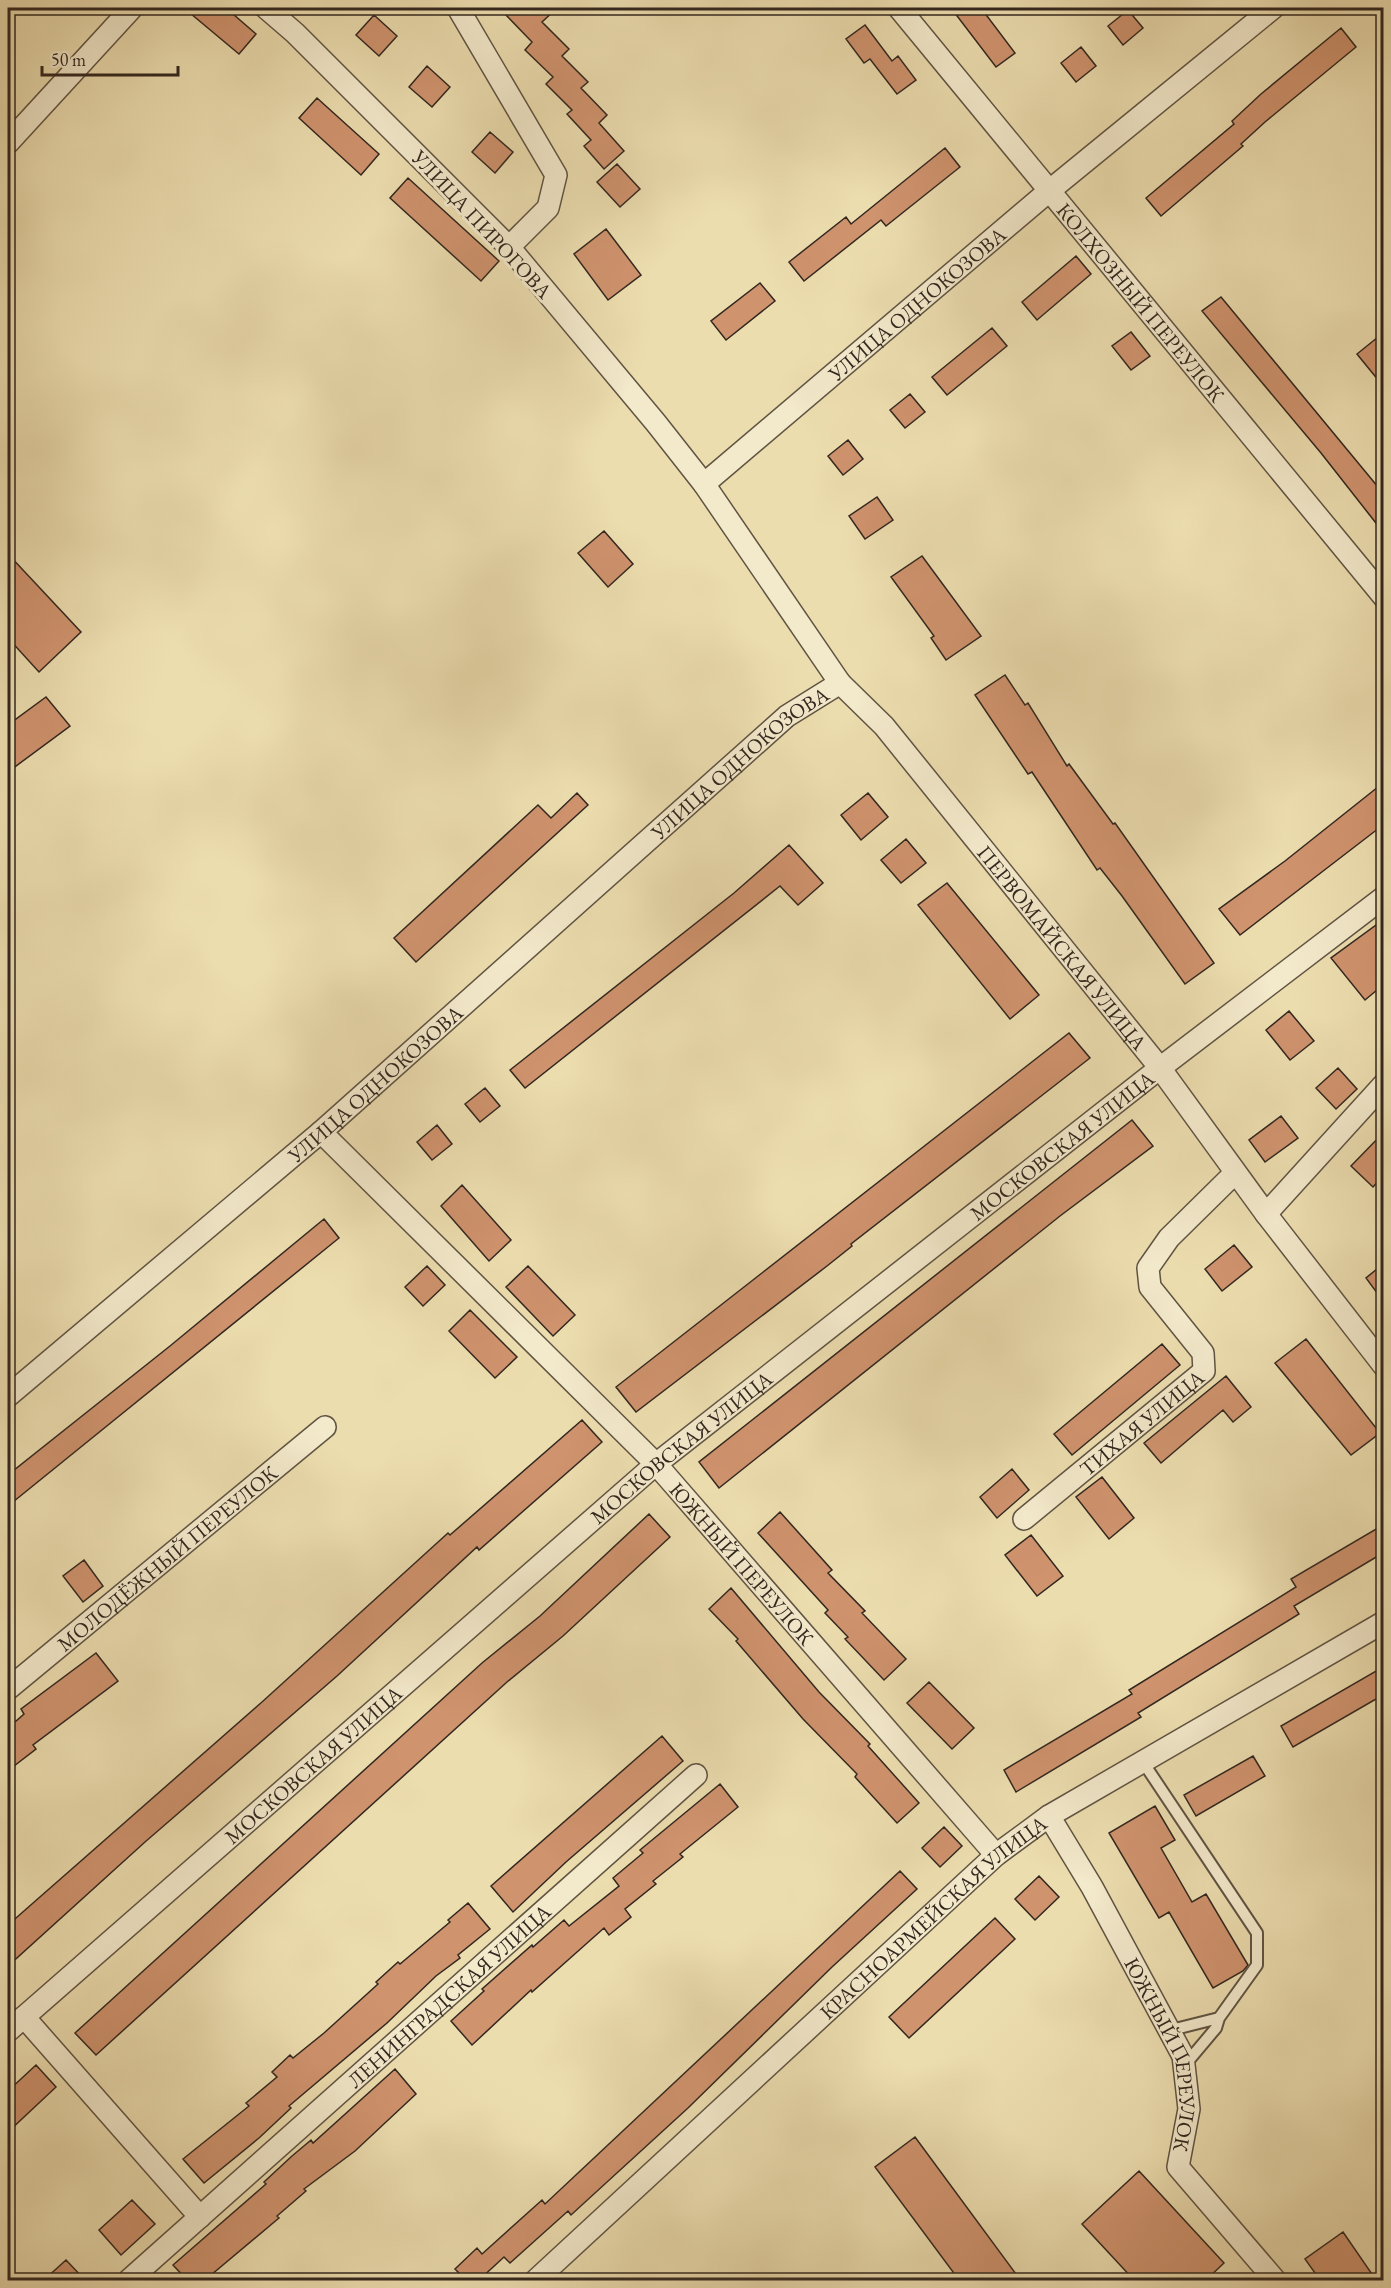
<svg xmlns="http://www.w3.org/2000/svg" width="1391" height="2288" viewBox="0 0 1391 2288" font-family="'EB Garamond',serif">
<rect width="100%" height="100%" fill="#ecddaf"/>
<filter id="stains"><feTurbulence type="fractalNoise" baseFrequency=".00333" numOctaves="4"/><feColorMatrix values="0 0 0 0 .2 0 0 0 0 .09 0 0 0 0 .02 0 0 0 .5 -.17"/></filter>
<radialGradient id="worn" r=".72"><stop offset=".6" stop-color="#630" stop-opacity="0"/><stop offset="1" stop-color="#630" stop-opacity=".3"/></radialGradient>
<path fill="#cf936e" stroke="#32271f" stroke-width="1.5" d="M184,8H226L256,34L239,54Z
M514,8H557L542,22L569,49L562,56L588,82L581,88L607,115L599,123L624,151L604,169L584,146L591,140L567,114L572,110L546,84L553,77L525,50L532,42L506,15Z
M951,8H981L1015,53L996,67Z
M1128,10L1143,28L1123,45L1108,26Z
M374,15L397,36L379,56L356,35Z
M865,25L892,61L898,56L916,80L897,94L870,59L864,63L846,39Z
M1341,28L1356,47L1265,122L1241,144L1243,146L1161,216L1146,198L1234,124L1232,121L1261,94Z
M1081,47L1096,66L1076,82L1061,63Z
M427,66L450,87L432,107L409,87Z
M317,98L379,154L361,175L299,118Z
M490,132L513,152L495,173L472,152Z
M945,148L960,167L886,226L881,220L804,281L789,262L846,217L851,224Z
M617,164L640,189L620,207L597,182Z
M408,178L499,261L481,281L390,198Z
M606,229L641,275L608,300L574,254Z
M1076,256L1091,274L1037,320L1022,302Z
M760,283L775,301L726,340L711,321Z
M1221,297L1383,493V532L1321,453L1202,311Z
M992,328L1007,346L947,395L932,377Z
M1131,332L1150,356L1131,370L1112,346Z
M1383,333V386L1357,354Z
M910,394L925,412L905,428L890,410Z
M848,440L863,459L843,475L828,456Z
M877,497L893,520L865,539L849,516Z
M604,531L633,564L608,587L578,553Z
M8,554L81,632L39,672L8,638Z
M922,556L981,636L946,660L931,638L934,636L891,577Z
M1005,675L1025,705L1028,703L1067,766L1069,764L1113,824L1115,823L1214,963L1185,984L1122,896L1100,868L1097,870L1032,772L1028,774L975,695Z
M46,697L70,726L8,772V725Z
M1383,783V825L1240,935L1219,909L1285,861Z
M577,793L588,805L416,962L394,938L538,805L551,818Z
M868,793L888,817L861,840L841,815Z
M906,839L926,863L901,883L881,860Z
M789,845L823,883L798,905L780,886L525,1088L510,1070L734,893Z
M947,883L1039,995L1010,1019L918,905Z
M1383,920V985L1365,1000L1331,958Z
M1289,1011L1314,1041L1290,1060L1266,1030Z
M1069,1033L1090,1058L851,1244L852,1246L827,1266L636,1412L616,1387Z
M1338,1068L1357,1089L1336,1109L1316,1088Z
M485,1088L500,1106L480,1122L465,1104Z
M1281,1116L1298,1138L1265,1162L1249,1140Z
M1132,1120L1153,1146L1060,1216L719,1488L699,1462Z
M437,1125L452,1144L432,1160L417,1142Z
M1383,1133V1176L1373,1187L1351,1166Z
M462,1185L511,1240L489,1261L441,1206Z
M324,1219L339,1238L8,1506V1472L9,1474L170,1346Z
M1234,1245L1252,1267L1222,1291L1205,1269Z
M1383,1264V1301L1366,1278Z
M427,1266L445,1285L423,1306L405,1287Z
M528,1266L575,1315L553,1336L506,1287Z
M470,1310L517,1357L495,1378L449,1331Z
M1306,1339L1380,1433L1351,1455L1275,1363Z
M1162,1344L1180,1365L1072,1455L1054,1434Z
M1226,1376L1251,1407L1233,1422L1223,1410L1161,1463L1144,1443Z
M582,1420L602,1442L479,1550L477,1547L337,1676L145,1842L8,1966V1925L262,1702L448,1533L450,1535Z
M1012,1469L1029,1490L997,1518L980,1497Z
M1102,1477L1134,1518L1109,1539L1076,1497Z
M780,1512L832,1570L828,1573L865,1611L862,1613L906,1659L884,1680L845,1639L848,1637L825,1613L828,1610L758,1533Z
M649,1514L670,1537L563,1636L507,1682L96,2055L75,2033L482,1663L540,1616Z
M1383,1525V1553L1294,1606L1299,1614L1138,1713L1141,1717L1016,1792L1004,1770L1132,1694L1129,1690L1296,1587L1291,1579Z
M1031,1535L1063,1576L1037,1596L1005,1555Z
M84,1560L103,1586L83,1602L63,1576Z
M731,1588L819,1692L870,1744L868,1746L919,1803L897,1823L855,1777L857,1774L803,1719L736,1641L738,1639L709,1609Z
M96,1653L118,1681L33,1745L36,1749L14,1766L8,1758V1728L24,1714L21,1709Z
M1383,1667V1695L1293,1747L1281,1726Z
M929,1682L974,1728L952,1749L907,1703Z
M662,1736L683,1761L566,1862L513,1912L491,1886Z
M1253,1756L1265,1776L1196,1816L1184,1795Z
M720,1784L738,1807L680,1854L683,1857L653,1881L656,1884L625,1909L631,1917L609,1935L604,1928L532,1992L531,1990L472,2045L451,2021L484,1991L482,1989L532,1945L533,1947L564,1920L569,1926L619,1886L613,1878L643,1853L640,1850Z
M1155,1806L1175,1840L1161,1848L1192,1902L1206,1894L1248,1965L1243,1971L1213,1988L1169,1912L1159,1918L1109,1833Z
M944,1827L962,1846L940,1867L922,1848Z
M900,1871L917,1889L832,1967L688,2108L571,2215L568,2211L510,2263L504,2257L479,2280H466L455,2269L477,2248L482,2254L542,2200L545,2204Z
M1039,1876L1059,1897L1035,1920L1015,1899Z
M468,1903L490,1929L458,1955L460,1958L436,1976L387,2023L289,2106L291,2108L259,2138L204,2183L183,2159L249,2106L246,2103L277,2077L272,2072L290,2055L293,2058L324,2033L378,1984L376,1982L398,1962L400,1964L450,1922L448,1920Z
M995,1918L1015,1939L909,2038L889,2017Z
M36,2065L56,2087L8,2132V2091Z
M395,2069L416,2094L355,2151L304,2189L306,2191L277,2216L279,2218L205,2280H187L173,2265L266,2184L264,2182L292,2156L311,2140L313,2143Z
M915,2137L1016,2274L1008,2280H959L875,2167Z
M1139,2171L1224,2263L1206,2280H1134L1082,2224Z
M132,2200L155,2224L121,2255L99,2230Z
M1343,2232L1376,2280H1320L1305,2259Z
M66,2260L85,2280H44Z"/>
<g fill="none" stroke-linecap="round" stroke-linejoin="round">
<defs>
<path id="service" d="M1143,1762L1257,1933V1965L1219,2018L1216,2028L1184,2066
M1171,2030L1219,2018"/>
<g id="minor">
<path d="M458,8L556,175L548,208L509,247"/>
<path id="s1" d="M899,8L1384,597"/>
<path d="M8,143L132,8"/>
<path id="s2" d="M704,484L1049,191L1273,8"/>
<path id="s3" d="M840,683L884,726L1160,1068L1266,1214L1384,1366"/>
<path id="s4" d="M321,1132L656,1464L996,1855"/>
<path d="M1266,1214L1384,1084"/>
<path id="s5" d="M8,1396L321,1132L787,716L840,683L704,484L656,423L509,247L295,33L266,8"/>
<path id="s6" d="M1024,1519L1204,1371L1203,1353L1150,1287L1148,1268L1169,1238L1235,1173"/>
<path id="s7" d="M8,1689L325,1427"/>
<path id="s8" d="M1049,1816L1092,1887L1183,2056L1189,2109L1178,2167L1275,2280"/>
<path d="M24,2017L200,2217"/>
<path id="s9" d="M8,2031L656,1464L1160,1068L1384,897"/>
<path id="s10" d="M129,2280L696,1775"/>
<path id="s11" d="M536,2280L996,1855L1049,1816L1384,1622"/>
</g>
</defs>
<use href="#service" stroke="#605443" stroke-width="14"/>
<use href="#minor" stroke="#605443" stroke-width="24"/>
<use href="#service" stroke="#f3e9cb" stroke-width="10"/>
<use href="#minor" stroke="#f3e9cb" stroke-width="21"/>
</g>
<g text-anchor="middle" dominant-baseline="central" stroke-width="6" stroke-linejoin="round" paint-order="stroke">
<g font-size="21" fill="#32271f" stroke="#f3e9cb">
<text transform="translate(482 224) rotate(47)">УЛИЦА ПИРОГОВА</text>
<text stroke="none"><textPath href="#s1" startOffset="381">КОЛХОЗНЫЙ ПЕРЕУЛОК</textPath></text>
<text stroke="none"><textPath href="#s2" startOffset="279">УЛИЦА ОДНОКОЗОВА</textPath></text>
<text stroke="none"><textPath href="#s5" startOffset="968">УЛИЦА ОДНОКОЗОВА</textPath></text>
<text stroke="none"><textPath href="#s3" startOffset="346">ПЕРВОМАЙСКАЯ УЛИЦА</textPath></text>
<text stroke="none"><textPath href="#s5" startOffset="482">УЛИЦА ОДНОКОЗОВА</textPath></text>
<text stroke="none"><textPath href="#s9" startOffset="1377">МОСКОВСКАЯ УЛИЦА</textPath></text>
<text stroke="none"><textPath href="#s6" startOffset="152">ТИХАЯ УЛИЦА</textPath></text>
<text stroke="none"><textPath href="#s9" startOffset="891">МОСКОВСКАЯ УЛИЦА</textPath></text>
<text stroke="none"><textPath href="#s7" startOffset="206">МОЛОДЁЖНЫЙ ПЕРЕУЛОК</textPath></text>
<text stroke="none"><textPath href="#s4" startOffset="603">ЮЖНЫЙ ПЕРЕУЛОК</textPath></text>
<text stroke="none"><textPath href="#s9" startOffset="405">МОСКОВСКАЯ УЛИЦА</textPath></text>
<text stroke="none"><textPath href="#s11" startOffset="538">КРАСНОАРМЕЙСКАЯ УЛИЦА</textPath></text>
<text stroke="none"><textPath href="#s10" startOffset="428">ЛЕНИНГРАДСКАЯ УЛИЦА</textPath></text>
<text stroke="none"><textPath href="#s8" startOffset="268">ЮЖНЫЙ ПЕРЕУЛОК</textPath></text>
</g>
</g>
<rect width="1391" height="2288" fill="none" stroke="#ecddaf" stroke-width="30"/>
<rect x="9" y="9" width="1373" height="2270" fill="none" stroke="#32271f" stroke-width="3"/>
<rect x="15" y="15" width="1361" height="2258" fill="none" stroke="#32271f" stroke-width="1.5"/>
<path d="M42 66v9h136v-9" fill="none" stroke="#32271f" stroke-width="3"/>
<text x="51" y="66" font-size="18" fill="#32271f" stroke="#f3e9cb" stroke-width="4.5" paint-order="stroke">50 m</text>
<rect width="100%" height="100%" filter="url(#stains)"/>
<rect width="100%" height="100%" fill="url(#worn)"/>
</svg>
